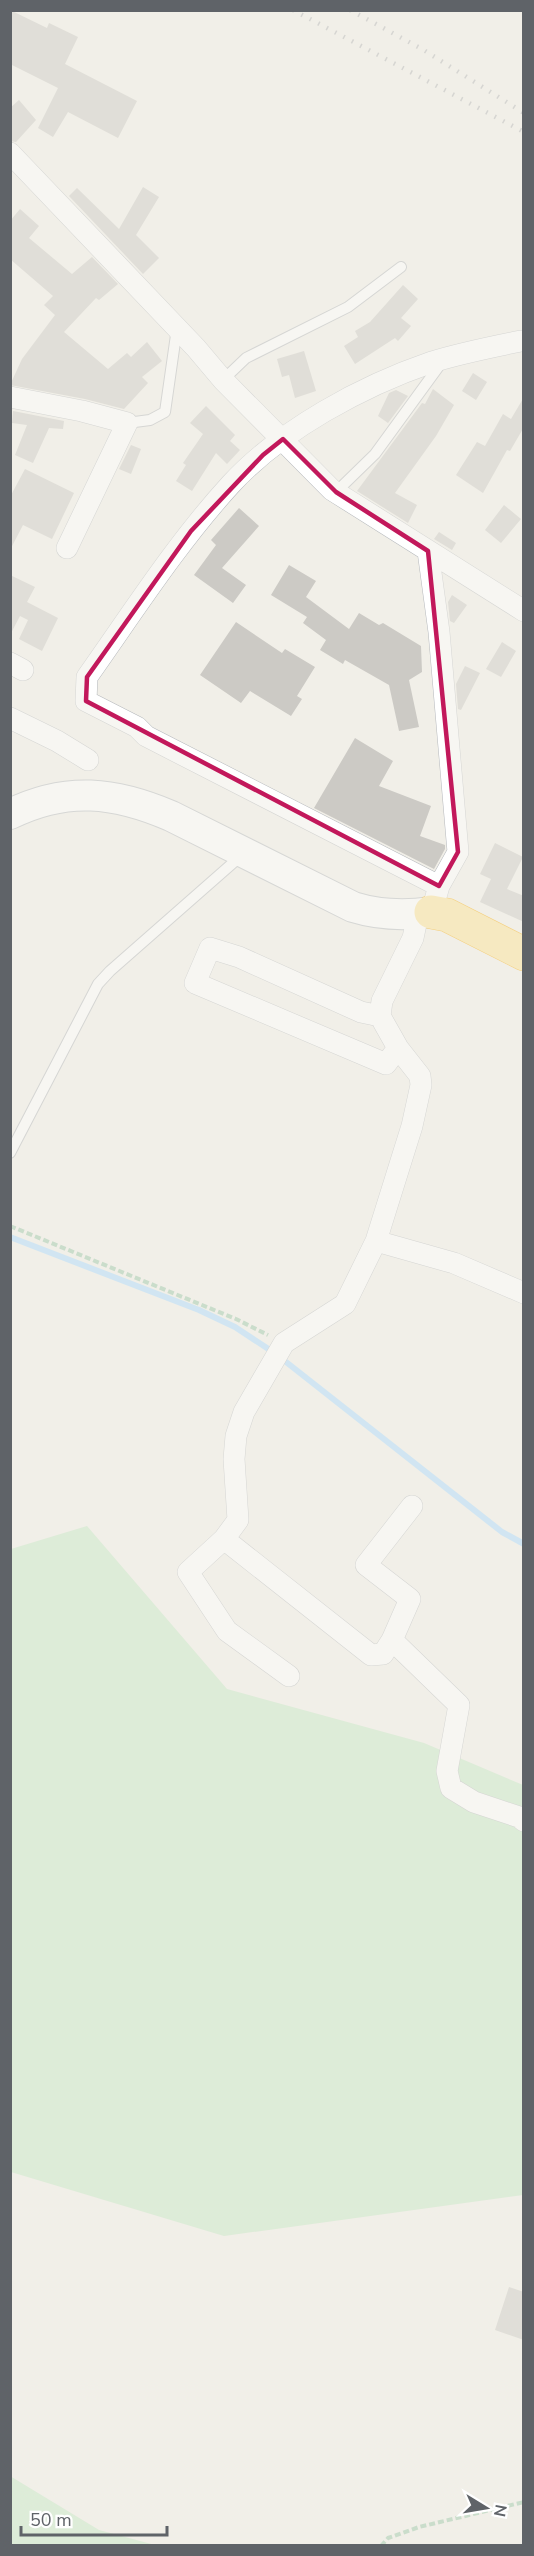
<svg xmlns="http://www.w3.org/2000/svg" width="534" height="2556" viewBox="0 0 534 2556" font-family="'Nunito Sans',sans-serif">
<rect width="100%" height="100%" fill="#f1efe8"/>
<path fill="#c5e8c5" d="M87,1526L227,1689L424,1743L523,1785V2195L224,2236L11,2172V1549Z
M10,2476L99,2530L155,2545H11Z"/>
<g fill="none" stroke-linecap="round" stroke-linejoin="round">
<path stroke="#aadaff" stroke-width="6" d="M10,1237L199,1310L235,1327L273,1352
M281,1358L502,1532L524,1544"/>
</g>
<path fill="#cccac5" d="M10,10L47,28L49,23L78,37L65,64L137,101L118,138L68,112L53,137L38,128L58,88L10,64Z
M19,100L36,120L16,142L10,141V108Z
M143,187L159,197L136,235L159,258L143,274L69,196L77,188L119,229Z
M20,209L39,226L29,238L72,274L92,257L118,284L99,300L96,298L64,332L108,369L127,353L131,357L147,342L162,361L142,377L148,383L124,409L85,399L10,385L22,359L55,315L44,305L53,296L10,259V221Z
M403,285L418,299L401,318L411,326L398,341L395,338L355,364L344,346L358,337L355,331L370,322Z
M304,351L316,391L295,398L289,375L282,377L277,359Z
M473,373L487,382L476,400L462,391Z
M433,389L454,405L436,436L395,493L417,505L408,523L357,491L422,403L425,404Z
M396,390L408,396L388,423L378,416L389,393Z
M524,397V427L510,451L507,450L483,493L456,475L477,442L485,446L503,414L511,419Z
M206,406L235,435L230,441L240,450L227,464L216,453L192,491L176,481L186,465L183,463L203,434L190,423Z
M13,411L64,421L63,429L49,428L33,463L15,455L27,425L12,423Z
M131,445L141,449L131,474L119,469Z
M25,469L74,493L52,539L23,525L10,550V497Z
M504,505L521,519L501,543L485,530Z
M239,508L259,526L222,568L246,585L233,603L194,575L216,545L211,540Z
M439,532L456,543L452,550L434,539Z
M289,565L316,581L306,597L349,629L359,613L379,625L383,623L421,646L422,672L409,680L419,727L399,731L389,685L345,660L343,664L320,650L326,640L303,623L307,617L271,595Z
M10,575L35,587L27,602L58,618L42,651L19,639L28,620L20,616L10,635Z
M452,595L467,605L454,623L450,621L448,602Z
M236,622L282,653L285,649L315,667L297,696L302,699L291,716L250,691L241,703L200,675Z
M502,642L516,651L501,677L486,669Z
M465,666L480,673L461,710L458,709L456,684Z
M355,738L393,761L379,786L431,806L420,836L445,845V849L434,869L314,808Z
M495,843L523,857L507,889L524,896V922L480,902L491,879L480,874Z
M509,2287L524,2292V2340L495,2330Z"/>
<g fill="none" stroke-linecap="round" stroke-linejoin="round">
<defs>
<path id="lane" d="M223,380L246,358L348,307L401,267
M127,423L150,420L165,412L177,328
M336,492L375,454L442,362
M10,1153L98,984L110,971L242,855"/>
<path id="street" d="M10,153L196,348L223,380L332,490L524,611
M10,397L82,411L127,423L67,548
M428,551L439,632L458,852L439,886L435,900
M10,663L23,670
M10,718L57,741L88,760
M439,886L146,736L137,727L86,701L87,677C133,612 177,543 231,484C282,429 362,386 432,362C461,353 491,347 521,341
M418,914L413,938L382,1001L380,1016L398,1048L420,1076L421,1085L412,1126L376,1241L345,1304L284,1343L244,1412L236,1436L234,1459L238,1520L224,1539L371,1655L383,1654L392,1640L459,1705L447,1771L451,1788L474,1802L519,1817L524,1821
M380,1016L361,1012L239,957L210,948L195,983L386,1064L398,1048
M376,1241L454,1263L524,1293
M224,1539L188,1572L227,1631L289,1676
M392,1640L410,1599L366,1565L412,1506"/>
<path id="secondary" d="M10,814C67,786 115,792 171,816L353,907C379,915 404,916 431,912"/>
<path id="highway" d="M431,912L447,915L524,954"/>
</defs>
<use href="#lane" stroke="#b5b8bc" stroke-width="12"/>
<use href="#street" stroke="#b5b8bc" stroke-width="22"/>
<use href="#secondary" stroke="#b6babf" stroke-width="32"/>
<use href="#highway" stroke="#f9ab00" stroke-width="34"/>
<path stroke="#9cc7a9" stroke-width="4" stroke-dasharray="6 3" stroke-linecap="butt" d="M10,1226L236,1319L268,1335
M381,2546L388,2538L419,2527L524,2502"/>
<use href="#lane" stroke="#fff" stroke-width="10"/>
<use href="#street" stroke="#fff" stroke-width="21"/>
<use href="#secondary" stroke="#fff" stroke-width="30"/>
<use href="#highway" stroke="#fde293" stroke-width="33"/>
<path stroke="#b6b7b8" stroke-width="4.5" stroke-dasharray="1.5 8" stroke-linecap="butt" d="M293,10L524,132
M350,10L422,49L524,113"/>
</g>
<path d="M0 0H534V2556H0ZM283,439L336,492L428,551L458,852L439,886L86,701L87,677L191,531L263,455Z" fill="#f1efe8" fill-opacity=".55" fill-rule="evenodd"/>
<path fill="none" stroke="#c2185b" stroke-width="4.5" stroke-linejoin="round" d="M283,439L336,492L428,551L458,852L439,886L86,701L87,677L191,531L263,455Z"/>
<rect width="534" height="2556" fill="none" stroke="#5f6368" stroke-width="24"/>
<g transform="translate(486 2508) rotate(101)" stroke="#ffffff" stroke-width="4.5" paint-order="stroke">
<path d="M0-4.5L10 22L0 15L-10 22Z" fill="#5f6368"/>
<text y="-9" font-size="16" font-weight="bold" text-anchor="middle" fill="#5f6368">N</text>
</g>
<path d="M21 2526v9h146v-9" fill="none" stroke="#5f6368" stroke-width="3"/>
<text x="30" y="2526" font-size="18" fill="#5f6368" stroke="#ffffff" stroke-width="4.5" paint-order="stroke">50 m</text>
</svg>
